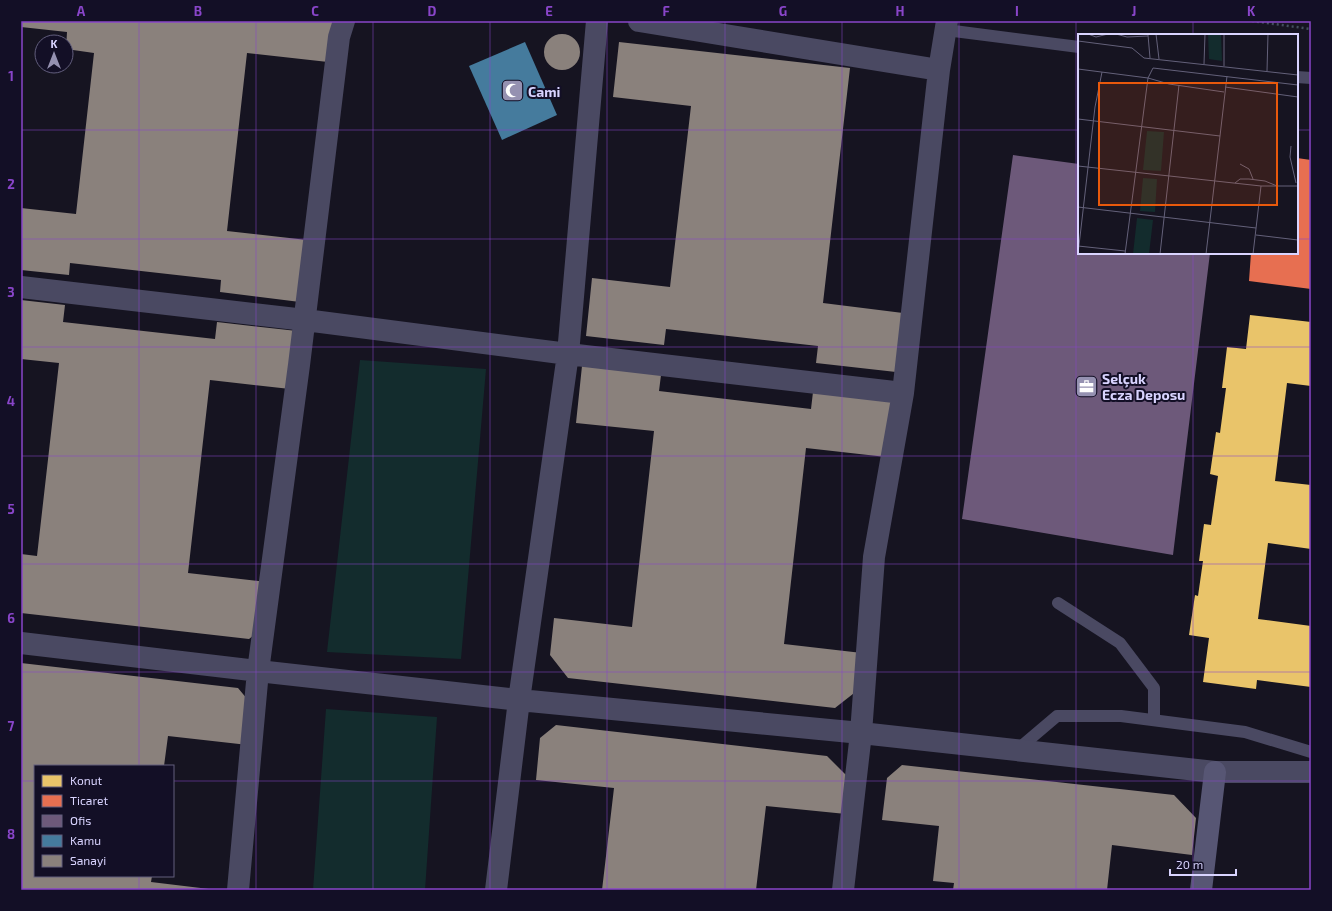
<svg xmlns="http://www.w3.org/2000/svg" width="1332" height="911" viewBox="0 0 1332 911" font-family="'Exo 2',sans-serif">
<rect width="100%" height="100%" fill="#161421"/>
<path fill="#132c2d" d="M360,360L486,369L461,659L327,652Z
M326,709L437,717L425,890H313Z"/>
<path fill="#e9c46a" d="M1250,315L1311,322V386L1287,383L1275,481L1311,485V549L1268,543L1258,619L1311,626V687L1257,680L1256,689L1203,682L1209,638L1189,635L1195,595L1198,596L1203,561H1199L1204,524L1211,525L1218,476L1210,474L1216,432L1220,433L1226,388H1222L1227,347L1246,349Z"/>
<path fill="#e76f51" d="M1297,158L1311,160V289L1249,281L1251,253H1297Z"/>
<path fill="#6d597a" d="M1013,155L1079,164V253H1210L1173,555L962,519Z"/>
<path fill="#457b9d" d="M525,42L557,115L502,140L469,66Z"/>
<path fill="#8a817c" d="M21,21H333L328,62L247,53L227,231L307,240L300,302L220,292L221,280L70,263L69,275L21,270V208L76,214L94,53L66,49L67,32L21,27Z
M544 52a18 18 0 1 1 36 0a18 18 0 1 1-36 0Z
M619,42L850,68L823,303L903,313L896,372L816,363L818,346L666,329L664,345L586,336L592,278L670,287L691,106L613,97Z
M21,300L65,305L63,322L215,339L217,322L297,331L290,389L210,380L188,573L268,582L263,628L249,639L21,613V554L37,556L59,363L21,359Z
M582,366L661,375L659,391L811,409L813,392L892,401L886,457L806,448L784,644L862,653L858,690L835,708L568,678L550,655L554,618L632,627L654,431L576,423Z
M21,663L238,688L253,706L248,745L168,736L164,766H35V876H152L151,882L209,889V890H21Z
M556,725L827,756L850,779L846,814L766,806L756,890H602L614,788L536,780L540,738Z
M902,765L1174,795L1196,818L1192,855L1112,845L1107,890H953L954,883L933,881L939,826L882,820L887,778Z"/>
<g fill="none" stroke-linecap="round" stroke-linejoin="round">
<path stroke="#44505f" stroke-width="2.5" stroke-dasharray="2 3" stroke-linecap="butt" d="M1252,21L1311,29"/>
<path stroke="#4a4962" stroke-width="12" d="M946,30L1079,47
M1297,77L1311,78
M1058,603L1120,643L1154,688V720
M1017,750L1057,716H1121L1245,732L1311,752"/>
<path stroke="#4a4962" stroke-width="22" d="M639,21L939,70
M21,287L305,320L568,354L903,393L939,70L947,21
M21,643L258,671L519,700L861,733L1215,772H1311
M238,890L258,671L299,365L339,37L344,21
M496,890L519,700L568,354L597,21
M843,890L861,733L874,557L903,393"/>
<path stroke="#575674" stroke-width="22" d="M1201,890L1215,772"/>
</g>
<path fill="none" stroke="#8945c9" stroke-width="1" stroke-opacity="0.55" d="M139,21V766M256,21V890M373,21V890M490,21V890M607,21V890M725,21V890M842,21V890M959,21V890M1076,21V890M1193,21V35M21,130H1079M1297,130H1311M21,239H1079M1297,239H1311M1193,253V890M21,347H1311M21,456H1311M21,564H1311M21,672H1311M21,781H35M173,781H1311M139,876V890"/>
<defs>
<symbol id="mosque-square" viewBox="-11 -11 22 22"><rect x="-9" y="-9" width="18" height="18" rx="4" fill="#9591b1" stroke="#130f26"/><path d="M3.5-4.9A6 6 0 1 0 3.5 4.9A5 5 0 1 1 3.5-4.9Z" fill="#fff"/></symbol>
<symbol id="office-square" viewBox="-11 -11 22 22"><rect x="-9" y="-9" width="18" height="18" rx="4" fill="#9591b1" stroke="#130f26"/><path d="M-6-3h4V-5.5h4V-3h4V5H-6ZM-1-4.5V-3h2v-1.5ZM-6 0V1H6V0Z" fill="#fff"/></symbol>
</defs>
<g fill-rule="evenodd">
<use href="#mosque-square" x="500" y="78" width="25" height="25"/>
<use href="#office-square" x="1074" y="374" width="25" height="25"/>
</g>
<g text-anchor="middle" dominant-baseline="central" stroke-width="4" stroke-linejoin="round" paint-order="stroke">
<g font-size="14" font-weight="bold" fill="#d9d4ff" stroke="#130f26" text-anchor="start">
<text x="528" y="91">Cami</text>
<text x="1102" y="378">Selçuk<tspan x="1102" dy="16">Ecza Deposu</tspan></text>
</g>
</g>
<g transform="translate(1078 34)">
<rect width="220" height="220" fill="#161421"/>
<path d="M130,0H143L144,27L131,25ZM69,97L86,98L83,137L65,136ZM65,144L79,145L77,178L62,177ZM59,184L75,186L71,220H55Z" fill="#132c2d"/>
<path fill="none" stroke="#64617a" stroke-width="1" d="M10,0L18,3L30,0M38,0L49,3L70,2M78,0L81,25M70,1L72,24M0,7L54,14L66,24L220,41M126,30L127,0M146,32V0M0,35L70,44L75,34L220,51M189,37L190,0M147,53L220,63M0,85L142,102L149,42M213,112L212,123L218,149M162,130L171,135L175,145M0,132L183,152H220M157,149L162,145H171L187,147L199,152M0,173L178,194M178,201L220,206M0,212L47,217M0,220L17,73L24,38M47,220L70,44L91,50L146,58M82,220L101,51M128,220L142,102M175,220L183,152"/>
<path fill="#e8590c" fill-opacity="0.15" stroke="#e8590c" stroke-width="2" d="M21,49H199V171H21Z"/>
<rect width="220" height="220" fill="none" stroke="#d9d4ff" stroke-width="2"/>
</g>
<rect width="1332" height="911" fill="none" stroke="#130f26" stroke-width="44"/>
<rect x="34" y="765" width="140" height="112" fill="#130f26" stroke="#625e7d"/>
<rect x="42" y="775" width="20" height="12" fill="#e9c46a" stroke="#625e7d"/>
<text x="70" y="785" font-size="12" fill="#d9d4ff">Konut</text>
<rect x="42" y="795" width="20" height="12" fill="#e76f51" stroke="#625e7d"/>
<text x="70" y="805" font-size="12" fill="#d9d4ff">Ticaret</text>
<rect x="42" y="815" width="20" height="12" fill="#6d597a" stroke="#625e7d"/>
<text x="70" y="825" font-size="12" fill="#d9d4ff">Ofis</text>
<rect x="42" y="835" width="20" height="12" fill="#457b9d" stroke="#625e7d"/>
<text x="70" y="845" font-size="12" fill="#d9d4ff">Kamu</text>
<rect x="42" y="855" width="20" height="12" fill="#8a817c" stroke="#625e7d"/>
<text x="70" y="865" font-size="12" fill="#d9d4ff">Sanayi</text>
<g transform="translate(54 54)"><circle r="19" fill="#130f26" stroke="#625e7d"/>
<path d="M0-3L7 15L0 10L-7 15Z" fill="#9591b1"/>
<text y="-6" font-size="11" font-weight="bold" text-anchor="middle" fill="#d9d4ff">K</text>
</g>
<path d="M1170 869v6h66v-6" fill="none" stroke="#d9d4ff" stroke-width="2"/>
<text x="1176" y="869" font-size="12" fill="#d9d4ff" stroke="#130f26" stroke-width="3" paint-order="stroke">20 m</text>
<rect x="22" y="22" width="1288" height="867" fill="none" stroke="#8945c9" stroke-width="1.5"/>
<g font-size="13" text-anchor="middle" font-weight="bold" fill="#8945c9">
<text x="81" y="16">A</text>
<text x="198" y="16">B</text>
<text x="315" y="16">C</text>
<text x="432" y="16">D</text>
<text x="549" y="16">E</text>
<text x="666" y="16">F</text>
<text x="783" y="16">G</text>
<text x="900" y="16">H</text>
<text x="1017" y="16">I</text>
<text x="1134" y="16">J</text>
<text x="1251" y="16">K</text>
<text x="11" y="81">1</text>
<text x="11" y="189">2</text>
<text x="11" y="297">3</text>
<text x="11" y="406">4</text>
<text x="11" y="514">5</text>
<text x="11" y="623">6</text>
<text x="11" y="731">7</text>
<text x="11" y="839">8</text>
</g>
</svg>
